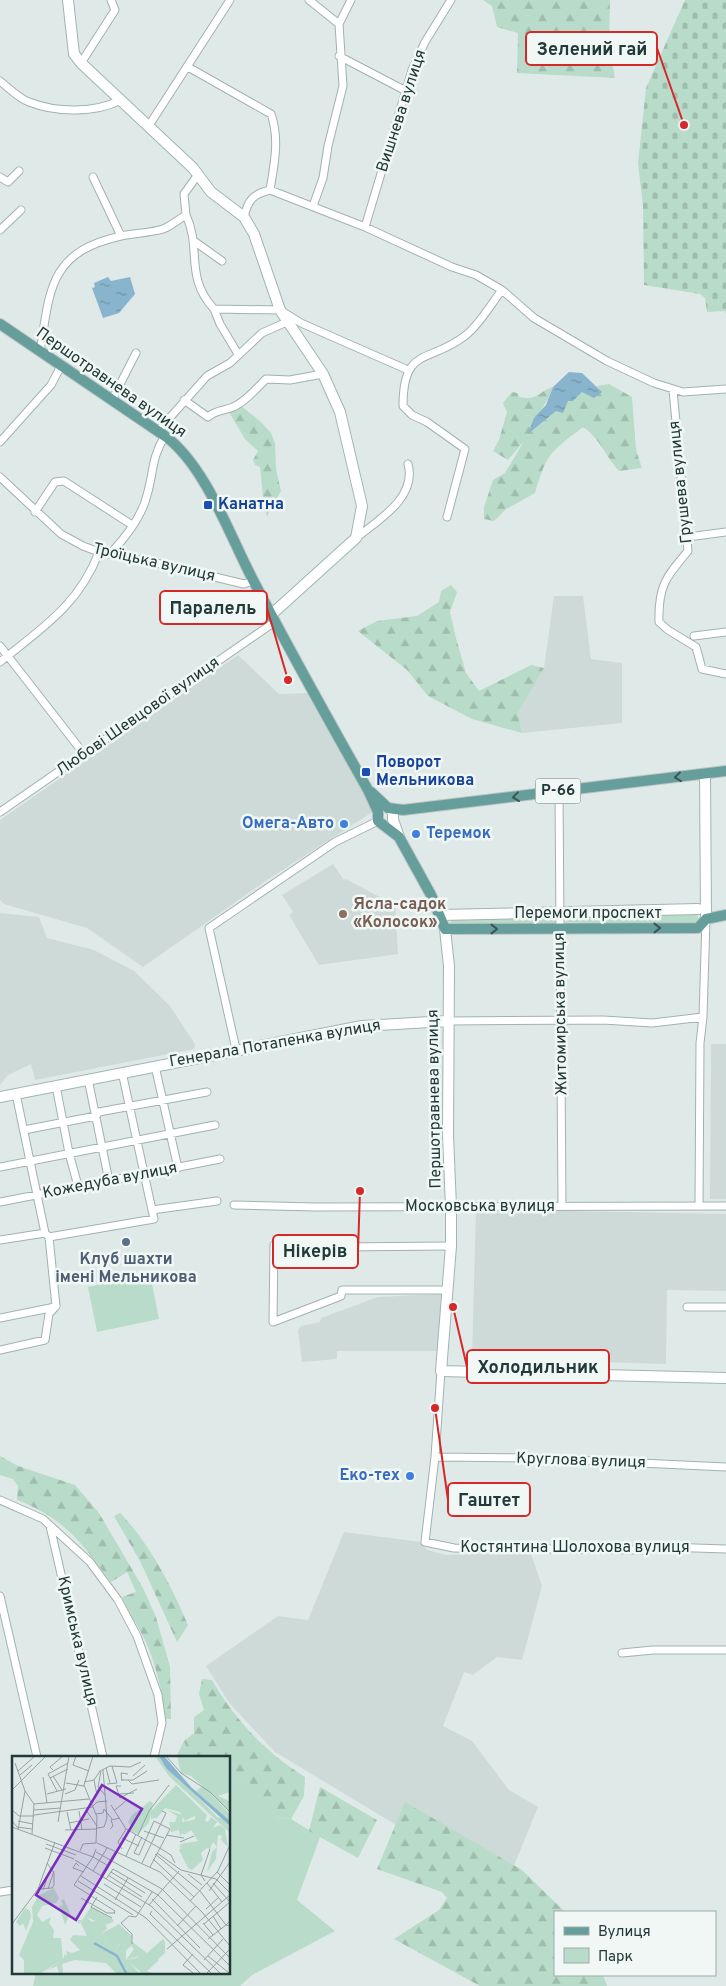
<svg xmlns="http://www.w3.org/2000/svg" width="726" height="1986" viewBox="0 0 726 1986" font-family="Overpass,sans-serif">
<defs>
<pattern id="forest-firs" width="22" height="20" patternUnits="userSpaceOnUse" patternTransform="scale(1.25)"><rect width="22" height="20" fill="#b9dbc9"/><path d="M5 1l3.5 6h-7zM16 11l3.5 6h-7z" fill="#9fbdad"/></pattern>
<pattern id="cemetery-stones" width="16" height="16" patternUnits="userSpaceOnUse" patternTransform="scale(1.25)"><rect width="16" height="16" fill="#b9dbc9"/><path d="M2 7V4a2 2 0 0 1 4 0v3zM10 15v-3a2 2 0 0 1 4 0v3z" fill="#9fbdad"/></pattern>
<pattern id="water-ripples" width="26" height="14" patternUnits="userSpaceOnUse" patternTransform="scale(1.25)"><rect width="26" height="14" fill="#89b4cd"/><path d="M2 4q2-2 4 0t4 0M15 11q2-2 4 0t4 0" fill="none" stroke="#7093a7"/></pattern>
</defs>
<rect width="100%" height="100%" fill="#dfeae8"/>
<path fill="#cedad7" d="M554,596H583L591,659L622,663V723L522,733L518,713L544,668Z
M238,655L279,694L310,693L374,811L267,880L143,967L87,928L4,904L0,900V820Z
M333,864L344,880L346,879L395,905L398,954L319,965L289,915L293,912L282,895Z
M0,913L39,917L47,938L94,950L134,971L170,1006L195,1044L194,1049L35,1080L31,1064L8,1075L0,1085Z
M711,1044H726V1199H710Z
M476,1209L726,1214V1291L667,1290L666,1364L472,1358Z
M441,1294L438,1351H337V1359L302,1362L298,1330L301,1326L320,1322L321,1318L378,1297Z
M344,1532L421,1542L427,1550L447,1555L530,1551L542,1586L522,1660L497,1657L473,1675L464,1672L443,1726L472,1741L509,1790L538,1807L504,1890L275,1752L230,1704L206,1666L278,1616L308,1620Z"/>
<path fill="#b9dbc9" d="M696,913L699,920L697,924L565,922L571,916Z
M551,917L557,919L558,924L449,923L452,920Z
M150,1274L159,1319L97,1332L88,1287Z
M184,1741L188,1752L192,1757H176Z
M229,1774L235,1775L261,1790L275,1817L291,1819L320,1837L297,1900L335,1931L252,1975L240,1986H33L36,1972H229Z"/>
<path fill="url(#forest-firs)" d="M483,0H610L609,46L615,78L517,73L518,33L497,27L492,6Z
M609,384L632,397L636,450L642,468L619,471C606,457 599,437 583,427C551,452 547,452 535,493L506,509L494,521L484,519V507L493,480L505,473L524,441L508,460L493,451L499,440L507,412L503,403L512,392L517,393L519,397C539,401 537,392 553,387C547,404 536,416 529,433L568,401H573L582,392H601L597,386Z
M241,406L260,421L271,433L275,443L276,469L281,491L267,516L264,507L260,467L255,465L253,460L258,451L245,439L229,412Z
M451,585L457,592L450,612L456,638L466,673L479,691L531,665L544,668L518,713L522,733L472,719L428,696L407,670L358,631L377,621L417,616L439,602L441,591Z
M0,1456L18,1466L75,1485L99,1513L143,1588L156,1617L170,1667L171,1719H166C162,1691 156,1663 144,1638C137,1624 128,1612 122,1597L136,1592L127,1572L111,1582C81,1542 64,1518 17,1500L18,1486L13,1479L0,1475Z
M120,1513C150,1544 171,1585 188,1625L177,1642L141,1563L114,1516Z
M202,1679L212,1680C235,1720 266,1753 305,1777L304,1796L291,1819L275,1817L260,1790L235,1775L229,1774V1757H192L188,1752L184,1741L194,1733V1717L204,1710L199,1694Z
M320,1787L377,1820L358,1858L309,1831Z
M405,1802L522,1870L565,1912H555V1975H603L607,1986H480L394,1939L439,1910L447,1898L442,1892L377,1869Z"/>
<path fill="url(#cemetery-stones)" d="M685,0H726V315L725,311L707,312L705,298L700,294L644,285L643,206L638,163L646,88Z"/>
<path fill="url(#water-ripples)" d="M108,277L111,281L130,277L135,294L119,313L103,318L92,288L95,287L94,283Z
M569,372L582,373L602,392L594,398L582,392L573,401H568L563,413L556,411L528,434L534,418L546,405L553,387Z"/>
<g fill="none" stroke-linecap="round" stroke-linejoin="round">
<defs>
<path id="street" d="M309,0L339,24
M339,56L406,91
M81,63L115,10L111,0
M188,67L271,114C280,139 274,165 270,190C253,194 248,200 244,217
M0,81C9,88 18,98 29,102C57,113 95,113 121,100
M148,127L230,0
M0,177L8,182L19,171
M93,177L121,236
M270,190L365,227L452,267L476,275L502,290L534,318L607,361L654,383L683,392L726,389
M313,206L323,178L328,146L343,86L339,24L351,0
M186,215C202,249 184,276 214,309
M365,227L412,70L425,42L451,0
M0,230L21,210
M194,241L222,261
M40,352C50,289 49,252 121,236C135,233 150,233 163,229C171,226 179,219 186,215L184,194L197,176
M238,354L220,324L214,309L280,310L301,323L408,370
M673,390L688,551C666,577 658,586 659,622L668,630L696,647L702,669L726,674
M112,400L136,353
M184,400L208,417C216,409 228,411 237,405C248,399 257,388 266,379L290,380L323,374
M158,431L207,376L230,363L262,333L289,321
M0,442L51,385L61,366
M0,477L61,534L83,546L99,552L156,563L244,584L253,581
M35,512L55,482L64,481L132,525
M447,517L465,449L427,422L412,415L403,406C403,345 430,364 466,335C480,324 491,304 502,290
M688,537L726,532
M356,538C380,519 417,497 408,464
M110,554C125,538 142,517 147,495C154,472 151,458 165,436
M694,636L726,632
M0,646L84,754
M0,662C42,628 79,605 99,552
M559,791L562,1206
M0,812L276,621
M448,1021L603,1020L652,1023L703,1017
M236,1049L209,928L335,842L378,821
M155,1066L178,1168
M122,1072L152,1210
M88,1079L109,1181
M56,1086L69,1153L78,1186
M16,1094L45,1233
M24,1130L96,1116L99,1112L207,1092
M0,1167L215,1125
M0,1202L220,1159
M234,1205L315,1207L726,1206
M699,1205L700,1043L703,1017L706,919
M49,1237L56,1306
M0,1240L45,1233L49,1237L154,1219L152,1210L217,1201
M447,1290H342L341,1296L273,1322L274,1245L335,1247L451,1246
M687,1307H726
M0,1318L55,1307
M0,1350L45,1340L49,1314L56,1306
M441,1371L435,1457L425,1542L454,1548L644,1550L665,1547L726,1549
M435,1457L533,1458L726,1467
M0,1500L43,1519L90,1562L118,1600L137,1636L158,1695L162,1723L154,1757
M50,1526L103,1757
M0,1596L37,1757
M622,1653L653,1650H726
M0,1892L14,1890"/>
<path id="secondary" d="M68,0L74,54L81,63L193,168L211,192L244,217L254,234L280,310L323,374L340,412L362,506L356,538L272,614
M705,774L706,919
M390,809L393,812V820L399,837
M441,915L698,909
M445,929L449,966L448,1135L451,1207V1246L441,1371L726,1378
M0,1097L362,1026L448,1021"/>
<path id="primary" d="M0,324L165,436C205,465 230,536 253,580C290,651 329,721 368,790L378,812V821L399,837L431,895L445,929L698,928L706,919L726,915
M371,792L388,808L403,810L726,771"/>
</defs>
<use href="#street" stroke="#a2b1b0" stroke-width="9"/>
<use href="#secondary" stroke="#9fb5b2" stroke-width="12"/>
<use href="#primary" stroke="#bcc4c3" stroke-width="12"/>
<use href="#street" stroke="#fff" stroke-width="7"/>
<use href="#secondary" stroke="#fff" stroke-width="10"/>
<use href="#primary" stroke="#669e9c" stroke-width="10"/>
</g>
<defs><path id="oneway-chevron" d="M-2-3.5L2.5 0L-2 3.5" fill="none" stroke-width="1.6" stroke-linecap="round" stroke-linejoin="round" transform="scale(1.25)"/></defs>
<g stroke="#365756">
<use href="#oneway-chevron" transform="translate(678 777) rotate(173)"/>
<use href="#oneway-chevron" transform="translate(516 797) rotate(173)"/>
<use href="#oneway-chevron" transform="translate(657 928)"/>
<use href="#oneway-chevron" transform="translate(494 929)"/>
</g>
<g fill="#1a4fb4" stroke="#f0f7f5" stroke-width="2">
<rect x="203" y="500" width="10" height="10" rx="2.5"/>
<rect x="361" y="767" width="10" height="10" rx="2.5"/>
</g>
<g fill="#3f7fe0" stroke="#f0f7f5" stroke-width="2">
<circle cx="344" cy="824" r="5"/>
<circle cx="416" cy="834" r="5"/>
<circle cx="410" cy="1476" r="5"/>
</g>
<circle fill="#8d6e63" stroke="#f0f7f5" stroke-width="2" cx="343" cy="914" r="5"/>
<circle fill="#5c6f8a" stroke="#f0f7f5" stroke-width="2" cx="126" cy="1242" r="5"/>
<g text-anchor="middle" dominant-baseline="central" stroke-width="5" stroke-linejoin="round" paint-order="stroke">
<rect fill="#f0f7f5" stroke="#5f7271" stroke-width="1" x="535.5" y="778.5" width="45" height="25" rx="4"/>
<g font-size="15" font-weight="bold" fill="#213938">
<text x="558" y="791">Р-66</text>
</g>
<g font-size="16" fill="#213938" stroke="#f0f7f5">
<text transform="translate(402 111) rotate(-72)">Вишнева вулиця</text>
<text transform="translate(111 383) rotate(35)">Першотравнева вулиця</text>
<text transform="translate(681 482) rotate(-96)">Грушева вулиця</text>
<text transform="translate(154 563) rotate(13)">Троїцька вулиця</text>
<text transform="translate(138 717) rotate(-35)">Любові Шевцової вулиця</text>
<text x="588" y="914">Перемоги проспект</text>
<text transform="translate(561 1014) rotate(-91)">Житомирська вулиця</text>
<text transform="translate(275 1044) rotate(-10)">Генерала Потапенка вулиця</text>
<text transform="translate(435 1099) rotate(-91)">Першотравнева вулиця</text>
<text transform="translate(110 1181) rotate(-11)">Кожедуба вулиця</text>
<text x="480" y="1207">Московська вулиця</text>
<text transform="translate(581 1461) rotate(2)">Круглова вулиця</text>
<text x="575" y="1548">Костянтина Шолохова вулиця</text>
<text transform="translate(77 1641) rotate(77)">Кримська вулиця</text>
</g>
<g font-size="16" font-weight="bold" fill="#164399" stroke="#f0f7f5" text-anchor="start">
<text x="218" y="505">Канатна</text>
<text x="376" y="763">Поворот<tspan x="376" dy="18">Мельникова</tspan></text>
</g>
<g font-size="16" font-weight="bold" fill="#366cbe" stroke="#f0f7f5" text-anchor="end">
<text x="334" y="824">Омега-Авто</text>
<text x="426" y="834" text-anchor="start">Теремок</text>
<text x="400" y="1476">Еко-тех</text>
</g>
<g font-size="16" font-weight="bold" fill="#785e54" stroke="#f0f7f5" text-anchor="start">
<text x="353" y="905">Ясла-садок<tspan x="353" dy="18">«Колосок»</tspan></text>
</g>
<g font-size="16" font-weight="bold" fill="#4e5e75" stroke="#f0f7f5">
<text x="126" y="1260">Клуб шахти<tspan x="126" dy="18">імені Мельникова</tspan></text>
</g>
</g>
<g transform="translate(12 1756)">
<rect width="218" height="218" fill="#dfeae8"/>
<path d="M165,0H217V36L206,40L217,45V54L179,20L169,17ZM155,54L171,59L170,66L164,67L167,72L185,68L188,87L167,92L169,88L186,85L179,74L172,79L170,77L168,81L167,74L159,76L157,66H163L165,60ZM42,132L47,142L44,147L30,150L25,159L30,166L39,161L37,167L42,174L41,182H49L51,203L29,217H12V204L7,199L21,166L20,151L27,139ZM79,151L102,164L101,166L93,169L74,161L67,168L65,164H70ZM13,152L18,155L19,161L14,175L11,167L8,170L4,166ZM107,168L120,180L119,185L135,197L151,183L153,186V197L130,217L118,207L127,200L114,204L122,193L119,190L115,194L107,188L103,195L89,178Z" fill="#b9dbc9"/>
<path d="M143,0H147L154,12L164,18L205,61L215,64L217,76L157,20ZM164,29L195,59L193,65L196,66L199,61L205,66L201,72L208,69L213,73L216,91L209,84L210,80L206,79L204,103L195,116L200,96L205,91L201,86L198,93L195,92L189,97L191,104L180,114L176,112L167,94L170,91L188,87L180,73L185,69L167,72L164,67L181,64L184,62L182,60L173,65L168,56L153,52L145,62L139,63V55ZM191,30L217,57V64L184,35ZM52,143L58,157L53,169L47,150L51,149L49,145ZM74,161L80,166L85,164L94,169L95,173L89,178L103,195L109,186L114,187V204L129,201L118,207L127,217L144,202L147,204L135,215L139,217H104L94,207L63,204L50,208L51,217H47L45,210L34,215L52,202V198L55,200L54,195L60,197L68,194L58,184L61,179L75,180L69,167Z" fill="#b9dbc9"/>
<path d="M138,45L141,47L137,67L126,78L118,75L120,71L116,66L120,59Z" fill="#b9dbc9"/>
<path d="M147,0H152L179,31L217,64V69L154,12Z" fill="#89b4cd"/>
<path fill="none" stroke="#89b4cd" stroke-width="2.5" d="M82,187L105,200L114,217"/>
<path fill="none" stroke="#93a3a2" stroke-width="1" d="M64,0L61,9L77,15M81,0L72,29L85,61L84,87M154,0L169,17L198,36L218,56M3,7L13,35L22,48L77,43M94,12L98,27M41,14L38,11L51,0M6,15L23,0M89,15L86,31L93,39M8,19L20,9M41,20L50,34M121,20L133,9M31,21L35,47M38,22L56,13M82,24L85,39M109,24H121L135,15M116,24L120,28L147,24M110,25L109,17L116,18M72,26L82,24L88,15L98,10L118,11L129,6M54,27L72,30M95,28L105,27L100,10M0,34L34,0M45,35L36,18L56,7M35,38L54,33M53,38L63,34L67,24M107,38L122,37M108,42L125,33M108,42L104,30H109M99,49L114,73L146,91M81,50L85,46L95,45M0,54L7,60H22M22,54L49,52M74,54L85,70M103,54L115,44M67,55L70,74M55,56L59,74M84,58L91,57L92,53L100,63M22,59L81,51M0,65L5,71L20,73M6,65L21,68M46,66L57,0M57,67L77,63M0,71L81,101L84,93M85,72L92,71L95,62L91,14M98,73L101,70L99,64L108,62M6,74L13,35M53,74L85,73M132,75L152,82M20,78L22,48M126,79L137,55L157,29M154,79L172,82M130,81L122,97L127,99L142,65L158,73M110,82L127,90M168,86L182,80M85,87L148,116L190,156L218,190M34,88L64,99M146,91L159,99L163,107M33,92L62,103M110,93L106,86L114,73M68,95L71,88L84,87M84,96L150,133L218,202M145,97L169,114L204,123L218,137M143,98L188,135L214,169L218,165M114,100L124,78M141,103L182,141M63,104L139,150L208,217M130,107L154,57L150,55M95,109L81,101L62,129L103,155L102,158M67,110L64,107L61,112L72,116M138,111L158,73M81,115L95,92M99,116L133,137M205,116L218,129M176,118L190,129M89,119L103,96M96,119L130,141M69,120L134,162L188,217M94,123L101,113L146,139L218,210M66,125L121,159M193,125L189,119L198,93M195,127L210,146M201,127L218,146M92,128L129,151M26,133L40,132L42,129V117L35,107M36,133L42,115M31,134L39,111M197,135L218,106M85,141L79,151L100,162M69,142L95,157H102M140,143L188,192M103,144L116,122M178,145L206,115L217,91M137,149L167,115M194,153L207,141M140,155L138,158L199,217M201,160L209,173M191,167L201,179M0,168L26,133L43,86M192,168L218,146M165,170L184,150M196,183L214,169L218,170M120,188V178L109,167L117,160L124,161L140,136M155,193L218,139M196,200L217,217M192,204L211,183M181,217L171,209L181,198M195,217L218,193"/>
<path fill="#7b2cbf" fill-opacity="0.15" stroke="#7b2cbf" stroke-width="2.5" d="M90,29L130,53L64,164L24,139Z"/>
<rect width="218" height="218" fill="none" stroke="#213938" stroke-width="2.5"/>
</g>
<path fill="none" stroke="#d62828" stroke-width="2" d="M684 125L657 48M288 680L267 608M360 1191L358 1251M453 1307L467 1367M435 1408L448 1500"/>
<g fill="#d62828" stroke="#f0f7f5" stroke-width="2">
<circle cx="684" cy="125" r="5"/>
<circle cx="288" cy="680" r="5"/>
<circle cx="360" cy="1191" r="5"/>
<circle cx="453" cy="1307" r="5"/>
<circle cx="435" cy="1408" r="5"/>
</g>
<g fill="#f0f7f5" stroke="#d62828" stroke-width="2">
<rect x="526" y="32" width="131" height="33" rx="5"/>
<rect x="160" y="591" width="107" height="33" rx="5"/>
<rect x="273" y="1235" width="85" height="33" rx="5"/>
<rect x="467" y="1350" width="142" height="33" rx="5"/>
<rect x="448" y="1483" width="82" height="33" rx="5"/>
</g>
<g font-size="18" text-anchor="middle" font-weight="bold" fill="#213938">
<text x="592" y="55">Зелений гай</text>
<text x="213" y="614">Паралель</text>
<text x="315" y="1257">Нікерів</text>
<text x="538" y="1373">Холодильник</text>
<text x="489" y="1506">Гаштет</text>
</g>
<rect x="554" y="1911" width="162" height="65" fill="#f0f7f5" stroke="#9daba9"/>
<rect x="564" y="1927" width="25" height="8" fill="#669e9c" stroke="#9daba9"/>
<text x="598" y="1936" font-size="15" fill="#213938">Вулиця</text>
<rect x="564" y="1948" width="25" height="15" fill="#b9dbc9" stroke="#9daba9"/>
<text x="598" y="1961" font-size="15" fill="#213938">Парк</text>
</svg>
